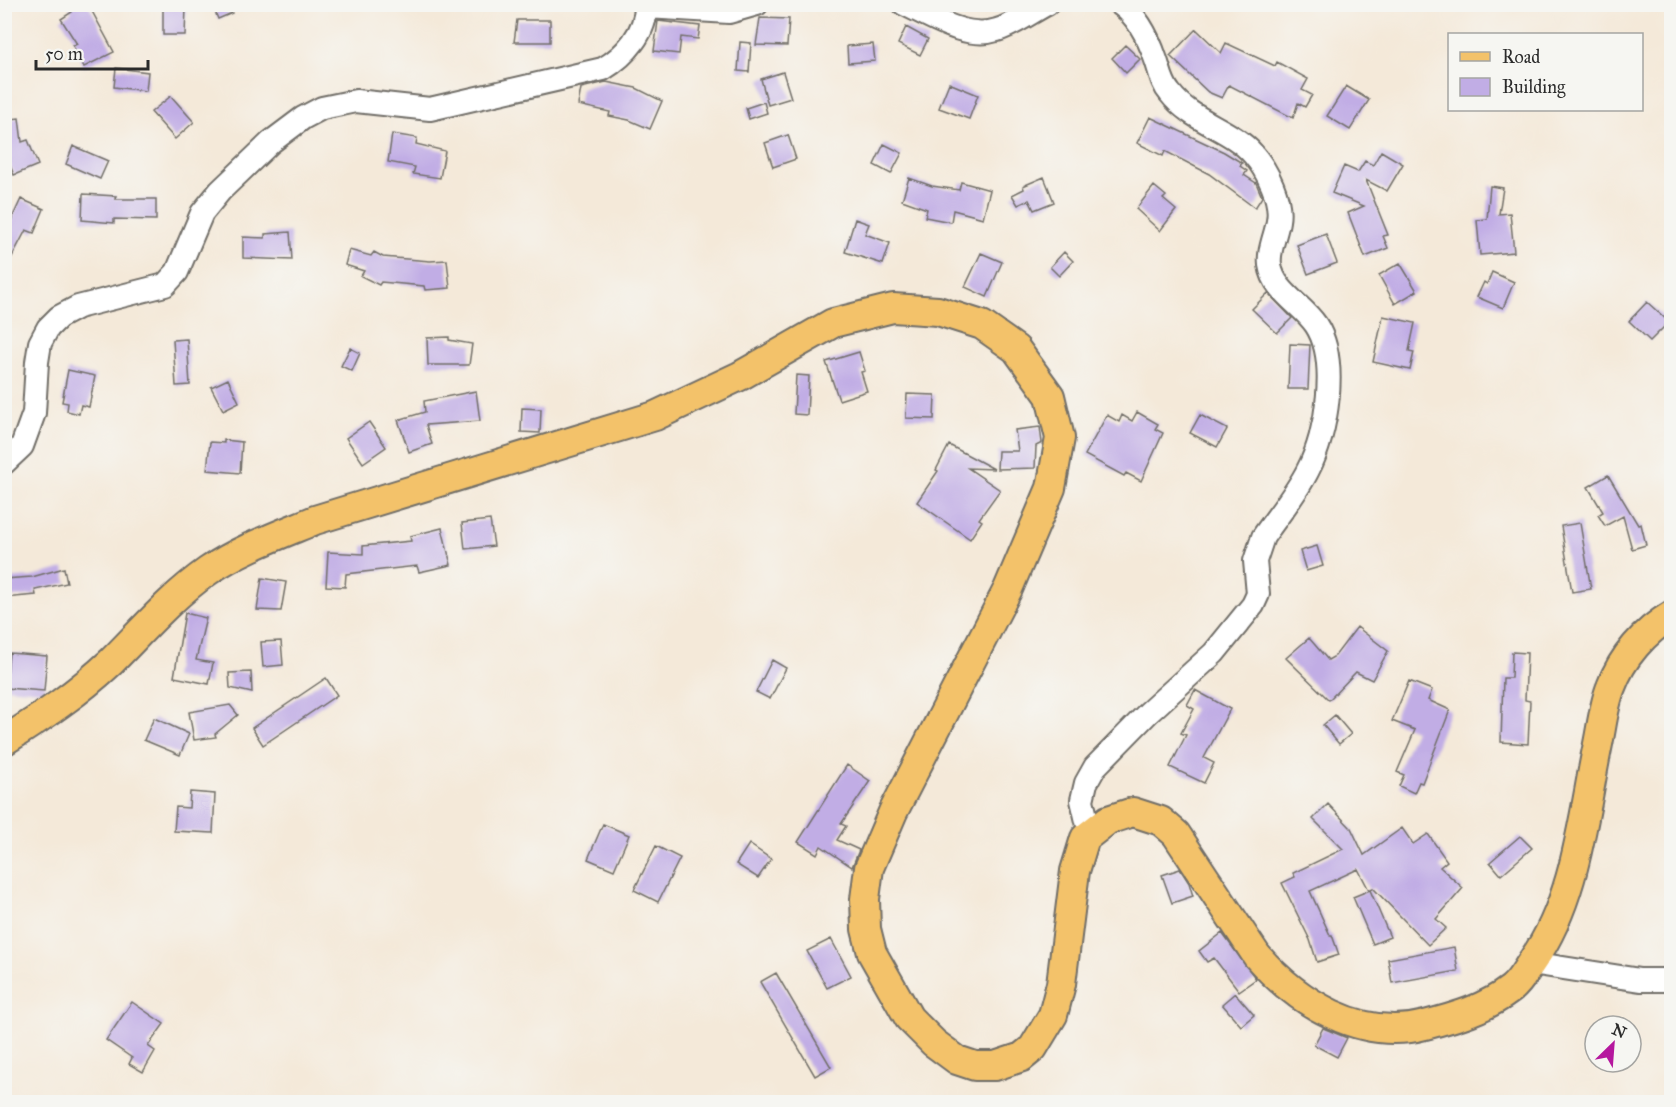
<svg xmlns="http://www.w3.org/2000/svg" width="1676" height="1107" viewBox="0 0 1676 1107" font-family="'IM FELL Great Primer',serif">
<rect width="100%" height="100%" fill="#f6f6f2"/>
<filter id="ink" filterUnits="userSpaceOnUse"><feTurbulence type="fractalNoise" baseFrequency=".0167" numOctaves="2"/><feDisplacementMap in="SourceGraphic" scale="12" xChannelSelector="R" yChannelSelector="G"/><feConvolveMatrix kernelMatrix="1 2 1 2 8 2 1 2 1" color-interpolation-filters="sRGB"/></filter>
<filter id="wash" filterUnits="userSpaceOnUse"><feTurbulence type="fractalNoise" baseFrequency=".008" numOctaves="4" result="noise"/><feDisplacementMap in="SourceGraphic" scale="24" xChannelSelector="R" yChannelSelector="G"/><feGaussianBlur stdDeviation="1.35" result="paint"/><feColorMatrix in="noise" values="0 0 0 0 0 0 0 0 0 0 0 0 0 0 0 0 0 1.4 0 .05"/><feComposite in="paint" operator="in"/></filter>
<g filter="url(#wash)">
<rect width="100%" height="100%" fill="#f4e9d9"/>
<g id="blocks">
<path fill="#c1ade5" d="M68,4H88L114,52L84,67L73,46L77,44L61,19L72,12Z
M212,4H228L232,13L218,19Z
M163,7H186L185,35H163Z
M760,18L789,19L787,46L756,45Z
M517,20H550V42H514Z
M658,21L700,26L698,39L681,37L679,54L654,51Z
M906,27L928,39L920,55L898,44Z
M1196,29L1221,53L1226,43L1275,66L1277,62L1308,79L1302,90L1312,95L1305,107L1298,103L1293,118L1229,85L1222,98L1208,92L1170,56Z
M740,42L751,43L749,72L738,71Z
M873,44L875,61L848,63L847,46Z
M1125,45L1140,59L1126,73L1112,58Z
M116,68L148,72L146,91L114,87Z
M783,72L791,98L768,105L761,79Z
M606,82L636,88L662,101L650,129L629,120L609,116L610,112L578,105L581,88Z
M949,83L978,95L969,119L939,108Z
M1346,86L1369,100L1350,130L1327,116Z
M171,96L194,122L175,139L151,112Z
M764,102L767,113L749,119L746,108Z
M1150,117L1224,152L1242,163L1240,166L1247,171L1244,175L1256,183L1262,197L1255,208L1209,174L1165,151L1163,156L1137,143Z
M19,118L22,142L28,140L38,165L14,175L4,151V120Z
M392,134L417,138L416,144L445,151L440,178L413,174L415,167L388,162Z
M788,135L796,159L773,167L765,143Z
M884,144L902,153L891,174L874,165Z
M73,146L108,161L100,179L66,164Z
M1381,151L1403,164L1387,191L1366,180L1388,235L1383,236L1388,248L1365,257L1348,213L1364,206L1332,193L1344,166L1358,172L1365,161L1373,165Z
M1044,177L1054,202L1034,210L1029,200L1018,205L1012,195L1024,189L1023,186Z
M909,178L932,186L959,190L961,182L990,190L983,218L953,210L951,222L925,217L927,209L902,200Z
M1154,186L1166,196L1163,199L1176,210L1160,231L1136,209Z
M1490,186L1503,188L1499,214L1510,213L1514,252L1480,255L1477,220L1487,219Z
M83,194L116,196L115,199H156V220L114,219V223L82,220Z
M21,199L44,209L34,233L26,230L4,272V225L8,227Z
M855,219L869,224L865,234L890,243L883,264L845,252Z
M290,232L292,260L243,258V237L265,238V234Z
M1326,234L1337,263L1308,274L1297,245Z
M349,250L371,256L374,252L383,257L430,261L447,260L450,288L425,290L424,286L381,282L379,285L361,276L364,271L345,265Z
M1064,252L1073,261L1059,276L1050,267Z
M981,253L1002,262L987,297L965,287Z
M1400,263L1417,291L1395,304L1379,275Z
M1492,272L1514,282L1503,308L1477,297L1484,282L1487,284Z
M1268,293L1292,318L1277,333L1252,309Z
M1647,302L1669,322L1650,341L1629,321Z
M1383,316L1415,323L1409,351L1414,352L1410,370L1373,362Z
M449,337V340L472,344L469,365H428L427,338Z
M187,339L190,385L176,386L173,340Z
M1290,344L1310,345L1308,389H1288Z
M350,348L360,353L352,371L341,366Z
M859,352L865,371L861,372L867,391L839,400L826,362Z
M68,370L95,376L89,407L81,405L79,414L67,411L68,403L62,402Z
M796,375L809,376L807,415L794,414Z
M228,379L239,402L223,410L211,387Z
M476,391L480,421L426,425L432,444L409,452L398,420L425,412L424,401Z
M907,394L935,395L934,419L906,418Z
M522,408L541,409L540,433L521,432Z
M1137,412L1158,424L1155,429L1163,433L1141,481L1126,473L1124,476L1085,455L1107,415L1119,422L1122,415L1132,421Z
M1200,415L1227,429L1217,447L1190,433Z
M369,422L386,447L363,463L346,438Z
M1040,427L1042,443L1036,446L1035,468L997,469L998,451H1018L1015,430Z
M224,440L242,442L240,473L207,470L210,442L224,443Z
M949,445L994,469L968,468L1000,490L979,519L982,521L970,539L917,502L938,471L936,470Z
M1608,475L1638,525L1641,524L1646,545L1632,549L1623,516L1605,526L1598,515L1603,512L1588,487Z
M490,520L494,546L465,549L462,523Z
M1580,523L1591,589L1572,592L1561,526Z
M442,528L451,565L419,572L417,566L346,574L345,587L326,586L328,552L363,554V546L411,541L410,536Z
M1317,546L1323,566L1306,571L1300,551Z
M64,568L67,583L35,590L36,595L4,598V579L32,577Z
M262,578L286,582L281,611L257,610Z
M185,613L206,618L196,660L213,663L209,684L174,677Z
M1357,627L1388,651L1372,680L1356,672L1329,700L1286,658L1309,638L1328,660L1335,656Z
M281,641L283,665L263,667L261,642Z
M1512,652L1527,653L1525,700L1530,701L1528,744L1501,742L1503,678H1511Z
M9,653L47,656L44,691L6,688Z
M772,660L786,668L770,699L756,692Z
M251,672L252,693L230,688L229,673Z
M326,678L337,695L263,745L252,728Z
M1409,681L1432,690L1428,700L1450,710L1422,783L1419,782L1414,793L1399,786L1404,775L1397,772L1415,730L1392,721Z
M1195,690L1230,709L1204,758L1214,763L1204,783L1170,767L1186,735L1181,733L1194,709L1187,705Z
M230,705L238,715L215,734L216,737L194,740L189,712Z
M1335,715L1351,734L1339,744L1323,725Z
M154,718L189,734L180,755L144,740Z
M847,765L870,781L841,824L846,826L837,840L859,850L852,867L821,846L817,854L798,842Z
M190,792L215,794L213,833L174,831L176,807L189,808Z
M1328,804L1351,828L1364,855L1402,828L1413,844L1428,834L1447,861L1440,867L1463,888L1436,919L1446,928L1428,945L1373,888L1369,890L1358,869L1310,891L1330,935H1332L1339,955L1317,962L1310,940L1282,883L1295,877L1293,873L1343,849L1313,819Z
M603,824L629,835L614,870L588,859Z
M1520,836L1532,848L1501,875L1490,862Z
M749,844L771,859L758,878L736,864Z
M656,846L680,858L658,902L634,890Z
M1180,869L1189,883L1193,896L1172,903L1162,875Z
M1370,890L1390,937L1373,944L1353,897Z
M1222,933L1256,979L1239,991L1214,958L1207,962L1199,951Z
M831,939L851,976L827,988L807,951Z
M1454,947L1458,971L1392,983L1388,959Z
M776,973L831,1067L815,1076L760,982Z
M1235,993L1254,1015L1241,1026L1222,1004Z
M132,1002L164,1024L148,1046L155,1051L143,1072L129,1064L132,1058L106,1040Z
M1323,1028L1347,1038L1337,1057L1314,1045Z"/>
</g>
</g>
<g filter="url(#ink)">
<use href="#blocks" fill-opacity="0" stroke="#716e68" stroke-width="1.5"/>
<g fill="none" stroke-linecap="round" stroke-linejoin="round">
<defs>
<path id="minor" d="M904,4C932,17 966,40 997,30C1014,25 1031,12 1047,4
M647,7L729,12L757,4
M4,463L22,446L34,413L37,362L40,343L48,328L59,317L78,307L165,285L177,272L202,213L220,191L271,142L303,118L322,108L356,101L430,109L603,69C625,56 647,32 646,4
M1090,834L1082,800L1086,783L1095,767L1148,713L1214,653L1253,605L1258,594L1255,561L1263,537C1278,515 1296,494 1308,470C1327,434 1339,360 1316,325C1302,304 1274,292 1270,265C1268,250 1276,235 1278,221C1282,200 1267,170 1253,154C1230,128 1192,122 1170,93C1162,84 1160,71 1156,60C1149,39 1139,17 1120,4
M1531,963L1640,980H1672"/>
<path id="major" d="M4,741C42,717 78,693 111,662C142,631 171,597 208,571C240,549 279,535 315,520L655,416L740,376L833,323L893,308L938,311L982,325L1016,349L1050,396L1060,438L1051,488L1008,589L893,812L869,868L865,899L866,929L872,953L909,1018L934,1043L957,1060L975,1066H995L1022,1057L1033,1048L1053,1015L1061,984L1075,871L1085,838L1108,820L1133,812L1161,821L1176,834L1257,956C1297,1002 1361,1042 1425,1025C1456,1017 1485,1009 1511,989C1521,981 1526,970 1533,960C1576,899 1583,816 1598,744C1602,725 1604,704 1611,687C1622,657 1645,631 1672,615"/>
</defs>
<use href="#minor" stroke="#716e68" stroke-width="26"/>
<use href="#major" stroke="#716e68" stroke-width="32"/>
<use href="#minor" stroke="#fff" stroke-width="22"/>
<use href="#major" stroke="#f3c26a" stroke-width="28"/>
</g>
</g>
<rect width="1676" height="1107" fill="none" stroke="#f6f6f2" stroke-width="24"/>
<rect x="1448" y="33" width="195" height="78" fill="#f6f6f2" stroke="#a5a5a2" stroke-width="1.5"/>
<rect x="1460" y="52" width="30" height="9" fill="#f3c26a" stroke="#a5a5a2" stroke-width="1.5"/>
<text x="1502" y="63" font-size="18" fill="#2b2b2b">Road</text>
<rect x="1460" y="78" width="30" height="18" fill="#c1ade5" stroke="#a5a5a2" stroke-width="1.5"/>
<text x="1502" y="93" font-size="18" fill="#2b2b2b">Building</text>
<g transform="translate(1613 1044) rotate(25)"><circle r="28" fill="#f6f6f2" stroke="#a5a5a2" stroke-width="1.5"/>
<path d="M0-4.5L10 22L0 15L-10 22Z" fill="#b5179e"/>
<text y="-9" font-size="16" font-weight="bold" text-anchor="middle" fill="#2b2b2b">N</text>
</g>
<path d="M36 60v9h112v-9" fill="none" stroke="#2b2b2b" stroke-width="3"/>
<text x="45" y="60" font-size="18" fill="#2b2b2b" stroke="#f6f6f2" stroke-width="4.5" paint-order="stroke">50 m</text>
</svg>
